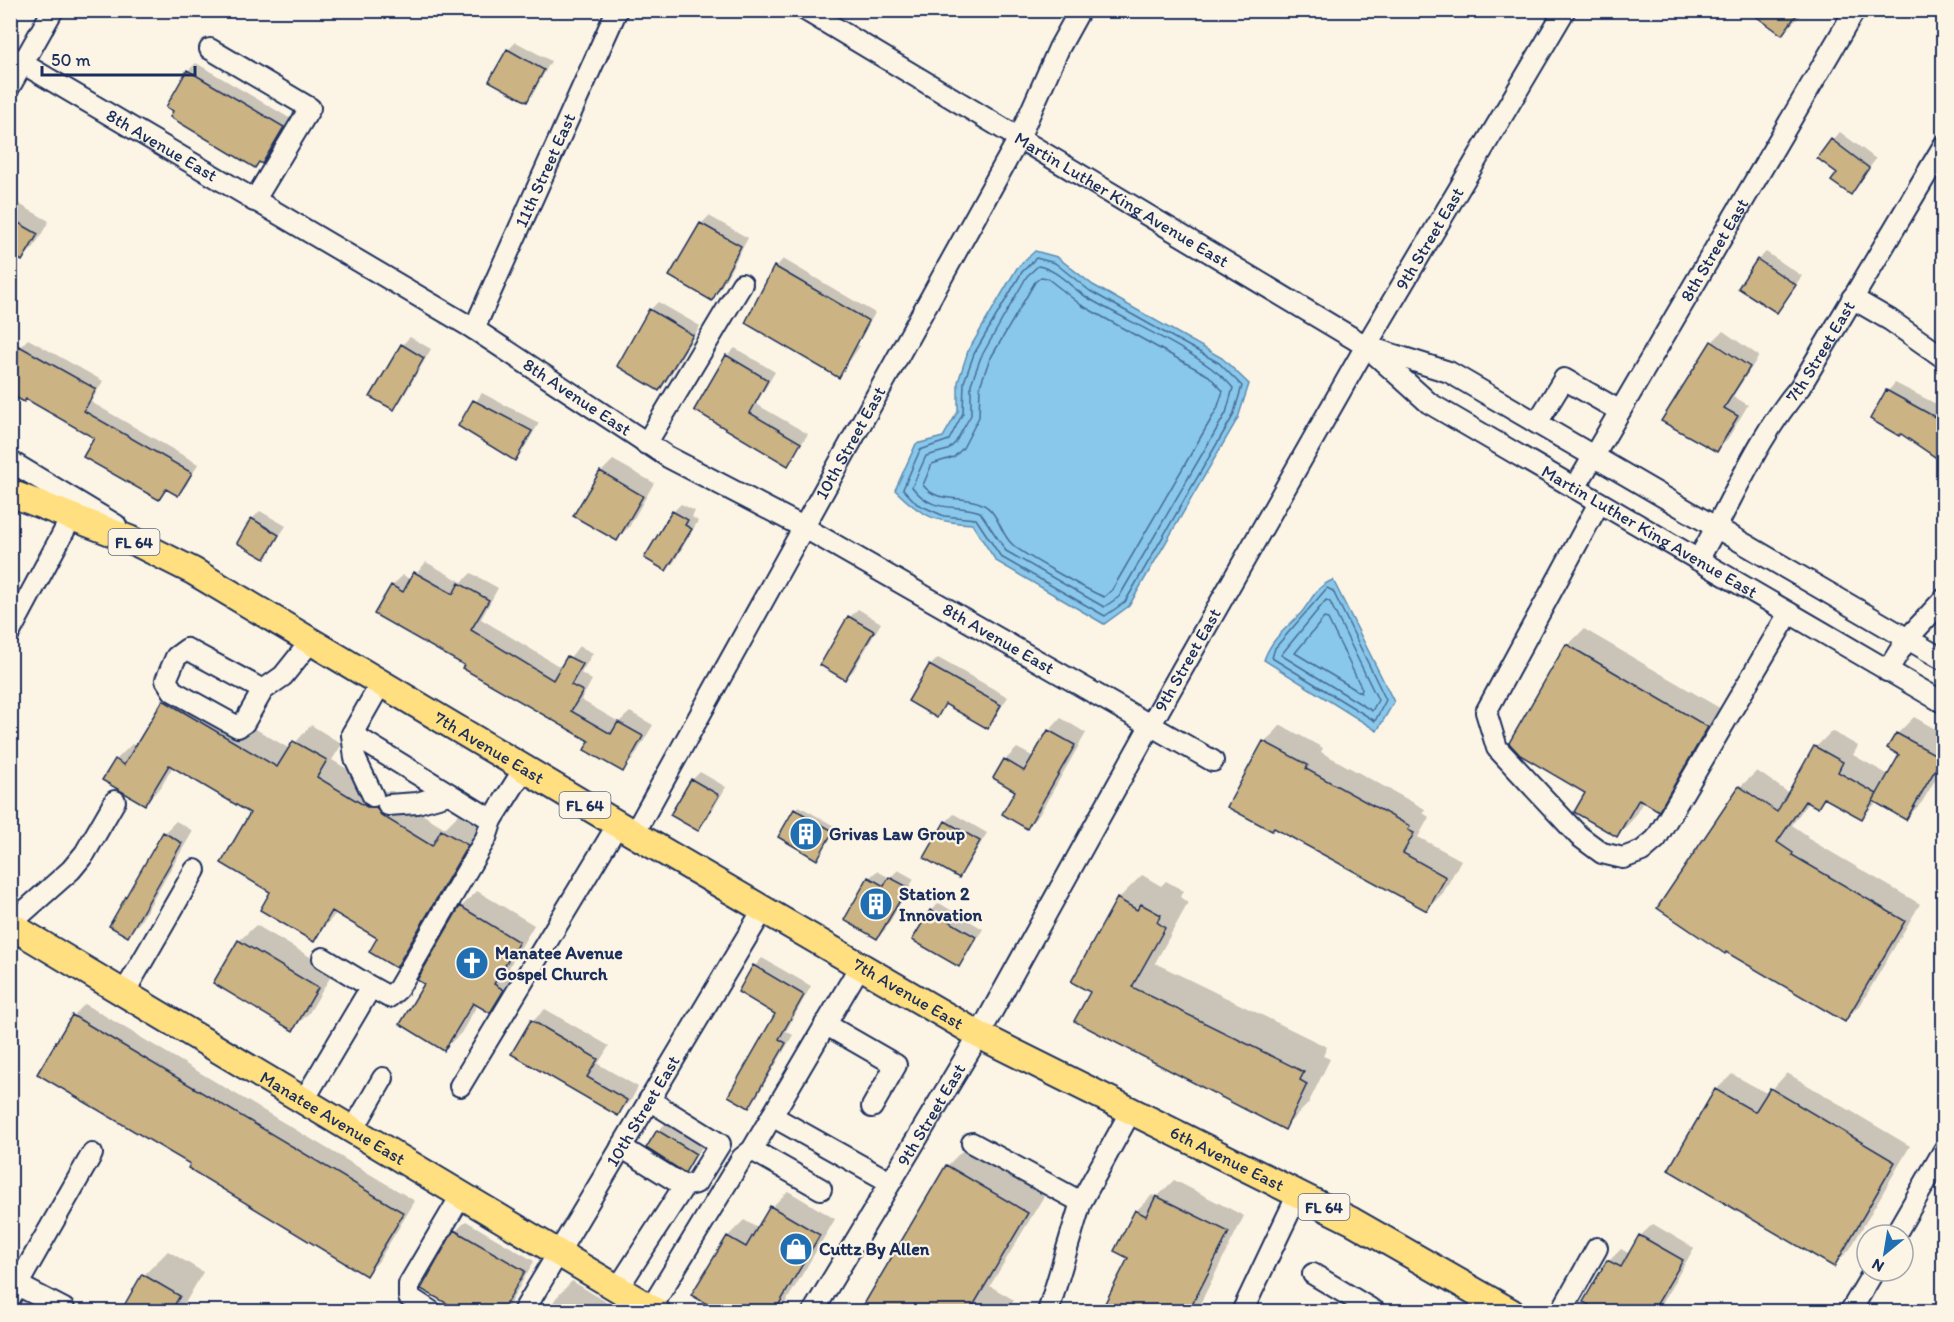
<svg xmlns="http://www.w3.org/2000/svg" width="1954" height="1322" viewBox="0 0 1954 1322" font-family="Itim,sans-serif">
<rect width="100%" height="100%" fill="#fcf5e5"/>
<filter id="ink" filterUnits="userSpaceOnUse"><feTurbulence type="fractalNoise" baseFrequency=".0167" numOctaves="2"/><feDisplacementMap in="SourceGraphic" scale="12" xChannelSelector="R" yChannelSelector="G"/><feConvolveMatrix kernelMatrix="1 2 1 2 8 2 1 2 1" color-interpolation-filters="sRGB"/></filter>
<g filter="url(#ink)">
<path fill="#89c8ea" stroke="#5d8bb2" stroke-width="1.5" d="M1035,251L1057,257L1093,285L1222,358L1249,384L1238,418L1129,606L1104,624L996,561L972,524C935,522 922,517 895,490L916,444L943,437L958,411V382L968,351L1017,268Z
M1333,580L1394,702L1377,731L1264,660C1271,639 1286,629 1301,613C1312,600 1315,587 1333,580Z"/>
<path fill="#0003" d="M1756,10H1807L1782,33Z
M516,42L551,61L534,92L526,100L508,50Z
M196,63L291,119L270,154L262,162L188,71Z
M1840,132L1876,159L1850,193L1839,172L1832,140Z
M10,199L49,221L34,247L22,259L10,253Z
M709,216L748,238L719,291L711,299L671,276L701,224Z
M1766,252L1802,276L1777,311L1758,260Z
M783,259L875,313L857,345L860,346L839,376L776,267Z
M658,302L700,326L667,381L659,389L650,310Z
M1723,331L1759,356L1733,396L1748,405L1727,440L1716,451L1663,420L1712,342Z
M410,337L431,349L401,401L393,409L402,345Z
M28,339L103,381L91,402L198,464L186,486L178,494L168,488L159,498L96,437L20,347Z
M735,348L775,372L756,404L808,434L788,464L696,410L727,356Z
M1895,383L1944,408V453L1872,418L1888,391Z
M482,393L539,423L522,452L514,460L460,425Z
M613,460L654,483L629,527L616,539L601,472Z
M681,504L695,511L692,517L698,521L674,562L666,569L646,557L673,512Z
M260,511L286,526L265,557L252,519Z
M426,562L462,582L471,573L498,588L481,619L562,668L579,646L593,653L581,673L592,680L581,700L619,722L630,712L653,725L633,759L622,770L591,741L466,664L392,586L403,575L411,580Z
M858,609L881,623L853,671L845,678L850,617Z
M1584,629L1723,710L1675,792L1659,809L1644,800L1633,819L1617,836L1587,793L1568,645Z
M938,658L1008,697L988,727L947,703L937,716L930,666Z
M180,685L290,749L311,725L342,744L332,760L384,791H393L397,799L445,828L459,814L483,829L412,950L396,966L379,938L337,912L314,940L272,892L253,813L173,766L161,787L145,803L116,760L132,744L137,747L164,701Z
M1914,717L1944,734V765L1922,802L1906,819L1877,802L1862,817L1827,797L1818,806L1809,801L1792,825L1808,836L1807,838L1920,904L1861,1004L1845,1020L1740,787L1757,771L1789,793L1816,747L1832,731L1858,746L1853,755L1889,775L1901,755L1889,748L1897,734Z
M1061,718L1086,733L1039,815L1027,827L1005,760L1017,748L1034,757L1049,731Z
M1281,725L1323,748L1321,752L1425,809L1423,813L1429,817L1418,837L1461,860L1443,893L1427,909L1275,826L1229,806L1265,742Z
M700,772L726,787L706,821L698,829L672,814L692,780Z
M799,806L836,827L817,858L780,837Z
M954,814L987,833L966,868L958,876L926,857L946,822Z
M176,821L193,831L140,922L128,935L164,833Z
M898,870L914,879L885,930L877,937L869,878L877,871L890,878Z
M1142,875L1161,886L1166,881L1184,891L1180,897L1188,903L1155,963L1327,1047L1323,1056L1330,1059L1308,1104L1284,1128L1092,991L1118,899Z
M477,891L534,925L509,967L519,973L506,995L490,1011L478,1004L461,1033L444,1049L426,984L461,907Z
M939,903L983,929L966,957L958,965L931,911Z
M256,925L334,971L309,1013L293,1029L239,941Z
M762,958L811,986L786,1031L793,1035L756,1098L748,1106L778,1014L755,966Z
M85,1004L415,1201L378,1262L366,1274L192,1164L73,1016Z
M545,1009L609,1046L598,1064L638,1087L630,1102L617,1114L514,1053L533,1021Z
M1787,1073L1910,1146L1850,1249L1834,1265L1716,1090L1732,1074L1768,1094Z
M666,1123L703,1146L685,1171L658,1131Z
M964,1149L1044,1196L990,1286L1014,1300L1007,1312H862L947,1166Z
M1174,1180L1244,1216L1196,1312H1103L1130,1257L1136,1211L1152,1195L1157,1197Z
M788,1191L835,1219L780,1312H722L694,1295L728,1236L744,1220L759,1229L772,1207Z
M466,1221L534,1261L505,1312H463L423,1289L456,1231Z
M1653,1224L1694,1248L1657,1312H1603L1585,1301L1609,1261L1621,1249L1630,1254L1640,1236Z
M168,1251L203,1272L180,1312H122L144,1275Z
M572,1281L621,1311L627,1305L637,1312H547L556,1298Z"/>
<g fill="none" stroke-linecap="round" stroke-linejoin="round">
<path stroke="#476c96" stroke-width="1.5" d="M1036,258L1055,263L1090,291L1219,363L1242,386L1233,416L1125,602L1105,616L1001,557L976,519L944,516L917,504L903,489L920,450L949,440L963,413L964,382L974,354L1022,272Z
M1038,266C1059,270 1071,288 1088,298C1128,322 1206,355 1233,388L1226,413L1119,597L1104,607L1006,551L980,512C955,502 935,516 912,487L926,456L948,450L955,443L971,415V384L981,357L1027,276Z
M1041,277L1047,278L1081,305L1209,376L1223,391L1217,409L1112,590L1104,597C1091,592 1020,553 1012,544C1000,533 998,511 982,504C963,494 938,505 923,485L932,464L954,457L963,448L979,417L980,386L989,361L1035,282Z
M1327,588L1333,591L1386,700L1375,721L1272,658L1275,648Z
M1326,600L1330,602L1378,700L1372,711L1281,655Z
M1324,618L1328,619L1362,689L1361,693L1295,653Z"/>
</g>
<path fill="#cbb383" stroke="#1b2f5e" stroke-width="1.5" d="M1747,10H1800L1782,35Z
M507,49L544,70L527,102L489,81Z
M187,70L284,127L262,164L259,162L255,168L170,117L173,111L166,107Z
M1831,139L1869,168L1851,195L1831,181L1837,173L1817,158Z
M10,218L38,234L22,261L10,254Z
M700,223L741,246L712,301L669,276Z
M1757,259L1796,285L1777,313L1738,288Z
M774,266L869,321L839,378L745,323Z
M649,309L693,335L659,391L617,366Z
M1711,341L1750,367L1724,408L1738,416L1717,452L1661,421Z
M401,344L424,358L394,410L370,397Z
M19,346L96,389L84,411L192,473L178,496L166,489L159,500L83,457L94,438L26,399L24,402L10,394V360Z
M726,355L768,380L750,413L801,443L788,466L694,410Z
M1886,390L1944,422V463L1901,434L1899,436L1870,419Z
M473,400L532,431L515,461L458,426Z
M600,471L643,496L617,541L573,516Z
M672,511L688,520L685,525L692,529L666,571L644,558Z
M251,518L279,535L265,559L237,543Z
M414,572L453,594L459,583L489,600L471,630L553,680L567,656L583,664L571,685L583,691L571,711L611,734L618,722L643,736L623,772L584,750L589,741L462,668L464,665L374,614L391,585L403,592Z
M848,616L874,631L845,680L820,665Z
M1566,644L1708,727L1659,811L1639,799L1617,837L1574,812L1585,793L1520,755L1509,743Z
M929,665L1001,705L988,729L945,704L937,718L908,701Z
M163,700L277,767L293,741L327,760L317,777L367,807H376L381,815L432,846L441,830L468,845L396,968L369,952L377,938L332,911L314,942L260,910L270,892L221,863L250,813L169,765L145,805L102,780L115,759L124,765Z
M1048,730L1075,745L1027,829L1002,814L1015,791L993,778L1004,759L1024,771Z
M1896,733L1942,758L1906,820L1873,801L1899,755L1887,748Z
M1263,741L1308,765L1306,769L1410,826L1408,830L1414,833L1403,853L1446,877L1427,911L1274,828L1272,831L1227,807Z
M1814,746L1843,762L1838,772L1877,794L1862,819L1824,798L1818,808L1805,801L1777,842L1793,853L1792,855L1905,921L1845,1022L1726,952L1725,954L1657,908L1739,786L1777,812Z
M691,779L719,795L698,831L670,815Z
M794,809L833,831L817,860L778,837Z
M945,821L980,841L959,878L924,858Z
M163,832L182,843L128,937L109,926Z
M868,877L884,886L889,877L908,887L877,939L844,920Z
M1117,898L1137,910L1141,904L1161,915L1157,922L1165,928L1132,987L1304,1072L1300,1080L1307,1084L1285,1130L1074,1021L1090,992L1071,982Z
M460,906L519,942L494,984L504,990L490,1013L473,1003L444,1051L400,1024L424,984L417,980Z
M930,910L976,937L959,967L912,940Z
M238,940L318,988L293,1031L213,983Z
M753,965L804,995L779,1039L786,1043L749,1108L728,1096L775,1014L738,992Z
M72,1015L404,1213L366,1276L188,1168L190,1164L37,1074Z
M531,1020L598,1059L587,1077L627,1100L618,1116L511,1054Z
M1770,1088L1895,1162L1834,1267L1668,1170L1715,1089L1755,1112Z
M657,1130L696,1154L685,1173L646,1148Z
M946,1165L1028,1213L970,1311H860Z
M1156,1196L1229,1232L1189,1311H1101L1128,1258L1114,1251L1135,1210L1146,1216Z
M770,1206L820,1235L775,1311H719L691,1295L727,1236L746,1247Z
M454,1230L525,1271L502,1311H460L421,1289Z
M1639,1235L1683,1260L1653,1311H1600L1583,1302L1607,1260L1621,1267Z
M142,1274L180,1296L171,1311H121Z"/>
<g fill="none" stroke-linecap="round" stroke-linejoin="round">
<defs>
<g id="minor">
<path id="s1" d="M805,10L1366,346L1429,403L1944,703"/>
<path d="M210,49L310,108L254,201"/>
<path id="s2" d="M10,56L474,329L668,457L805,528L1213,761"/>
<path d="M10,86L53,10"/>
<path d="M1852,298L1890,320L1944,358"/>
<path id="s3" d="M474,329L617,10"/>
<path d="M1372,348L1449,372L1944,660"/>
<path d="M1537,423L1564,379L1620,411"/>
<path d="M646,444L742,284"/>
<path d="M10,461L116,525"/>
<path id="s4" d="M1575,488L1855,10"/>
<path d="M1599,503L1486,712L1497,748L1579,836L1602,853L1623,858L1642,851L1656,839L1789,613"/>
<path id="s5" d="M1698,560C1732,502 1756,439 1800,387L1944,145"/>
<path d="M10,632L78,505"/>
<path d="M1887,671L1907,639L1944,599"/>
<path d="M381,683L352,734L492,820L524,769"/>
<path d="M263,690L244,723L238,727L173,691L166,680L176,657L187,649L263,690L283,676L311,641"/>
<path d="M352,734L355,758L373,796"/>
<path d="M388,805L417,803L449,794"/>
<path id="s6" d="M634,834L1019,138L1059,48L1080,10"/>
<path d="M10,924L71,870L85,853L115,801"/>
<path d="M371,987L389,997L398,989L486,838L492,820"/>
<path d="M124,993L195,870"/>
<path d="M825,1024L896,1065L872,1107"/>
<path d="M460,1086L618,824"/>
<path d="M304,1100L371,987L323,958"/>
<path d="M772,1116L890,1182"/>
<path d="M353,1130L383,1078"/>
<path d="M972,1143L1081,1202L1048,1312"/>
<path d="M621,1147L684,1186L696,1183L720,1144L649,1100"/>
<path d="M752,1150L821,1189"/>
<path d="M1081,1202L1132,1109"/>
<path d="M1895,1235L1944,1150"/>
<path d="M1313,1274L1376,1312"/>
<path d="M10,1281L64,1309"/>
<path d="M618,1288L684,1186"/>
<path d="M10,1298L92,1154"/>
<path d="M651,1308L742,1158L752,1150L860,966"/>
<path d="M432,1312L409,1297V1284L462,1194"/>
<path id="s7" d="M523,1312L763,910"/>
<path id="s8" d="M813,1312L979,1035L1150,726L1366,346L1565,10"/>
<path d="M1242,1312L1298,1194"/>
<path d="M1561,1312L1597,1248"/>
<path d="M1850,1312L1874,1271"/>
</g>
<g id="major">
<path id="s9" d="M10,493L129,539L193,571L634,834L979,1035L1352,1221L1511,1312"/>
<path id="s10" d="M10,925L657,1312"/>
</g>
</defs>
<use href="#minor" stroke="#1b2f5e" stroke-width="24"/>
<use href="#major" stroke="#1b2f5e" stroke-width="30"/>
<use href="#minor" stroke="#fcf5e5" stroke-width="20"/>
<use href="#major" stroke="#ffdf80" stroke-width="26"/>
</g>
</g>
<defs>
<symbol id="building-disc" viewBox="-11 -11 22 22"><circle r="9.5" fill="#1f6fb2" stroke="#fcf5e5"/><path d="M-4-6H4V6H1V3H-1V6H-4ZM-2.5-4.3h1.7v1.8h-1.7ZM.8-4.3h1.7v1.8H.8ZM-2.5-1h1.7V.8h-1.7ZM.8-1h1.7V.8H.8Z" fill="#fff"/></symbol>
<symbol id="church-disc" viewBox="-11 -11 22 22"><circle r="9.5" fill="#1f6fb2" stroke="#fcf5e5"/><path d="M-1.2-6h2.4v3.5h3.3v2.4h-3.3V6h-2.4V-.1h-3.3v-2.4h3.3Z" fill="#fff"/></symbol>
<symbol id="shop-disc" viewBox="-11 -11 22 22"><circle r="9.5" fill="#1f6fb2" stroke="#fcf5e5"/><path d="M-5-2.5h2.3a2.7 3.5 0 0 1 5.4 0H5L5.5 6h-11ZM-1.5-2.5h3a1.5 2.3 0 0 0-3 0Z" fill="#fff"/></symbol>
</defs>
<g fill-rule="evenodd">
<use href="#building-disc" x="787" y="815" width="38" height="38"/>
<use href="#building-disc" x="857" y="885" width="38" height="38"/>
<use href="#church-disc" x="453" y="944" width="38" height="38"/>
<use href="#shop-disc" x="777" y="1230" width="38" height="38"/>
</g>
<g text-anchor="middle" dominant-baseline="central" stroke-width="4.5" stroke-linejoin="round" paint-order="stroke">
<g fill="#fcf5e5" stroke="#5e6a86" stroke-width="1.5">
<rect x="108.5" y="529" width="51" height="26" rx="4.5"/>
<rect x="559.5" y="792" width="51" height="26" rx="4.5"/>
<rect x="1298.5" y="1194" width="51" height="26" rx="4.5"/>
</g>
<g font-size="16" font-weight="bold" fill="#1b2f5e">
<text x="134" y="542">FL 64</text>
<text x="585" y="805">FL 64</text>
<text x="1324" y="1207">FL 64</text>
</g>
<g font-size="18" fill="#1b2f5e" stroke="#fcf5e5">
<text stroke="none"><textPath href="#s2" startOffset="176">8th Avenue East</textPath></text>
<text stroke="none"><textPath href="#s3" startOffset="174">11th Street East</textPath></text>
<text stroke="none"><textPath href="#s1" startOffset="369">Martin Luther King Avenue East</textPath></text>
<text stroke="none"><textPath href="#s8" startOffset="1238">9th Street East</textPath></text>
<text stroke="none"><textPath href="#s4" startOffset="276">8th Street East</textPath></text>
<text stroke="none"><textPath href="#s5" startOffset="242">7th Street East</textPath></text>
<text stroke="none"><textPath href="#s2" startOffset="662">8th Avenue East</textPath></text>
<text stroke="none"><textPath href="#s6" startOffset="447">10th Street East</textPath></text>
<text stroke="none"><textPath href="#s1" startOffset="994">Martin Luther King Avenue East</textPath></text>
<text stroke="none"><textPath href="#s2" startOffset="1148">8th Avenue East</textPath></text>
<text stroke="none"><textPath href="#s8" startOffset="752">9th Street East</textPath></text>
<text stroke="none"><textPath href="#s9" startOffset="544">7th Avenue East</textPath></text>
<text stroke="none"><textPath href="#s9" startOffset="1030">7th Avenue East</textPath></text>
<text stroke="none"><textPath href="#s7" startOffset="234">10th Street East</textPath></text>
<text stroke="none"><textPath href="#s8" startOffset="230">9th Street East</textPath></text>
<text stroke="none"><textPath href="#s10" startOffset="376">Manatee Avenue East</textPath></text>
<text stroke="none"><textPath href="#s9" startOffset="1389">6th Avenue East</textPath></text>
</g>
<g font-size="18" font-weight="bold" fill="#1b2f5e" stroke="#fcf5e5" text-anchor="start">
<text x="829" y="834">Grivas Law Group</text>
<text x="899" y="894">Station 2<tspan x="899" dy="21">Innovation</tspan></text>
<text x="495" y="953">Manatee Avenue<tspan x="495" dy="21">Gospel Church</tspan></text>
<text x="819" y="1249">Cuttz By Allen</text>
</g>
</g>
<rect width="1954" height="1322" fill="none" stroke="#fcf5e5" stroke-width="36"/>
<rect x="18" y="18" width="1918" height="1286" fill="none" stroke="#1b2f5e" stroke-width="2" filter="url(#ink)"/>
<g transform="translate(1885 1253) rotate(210)"><circle r="28" fill="#fcf5e5" stroke="#a2a6af" stroke-width="1.5"/>
<path d="M0-4.5L10 22L0 15L-10 22Z" fill="#1f6fb2"/>
<text y="-9" font-size="16" font-weight="bold" text-anchor="middle" fill="#1b2f5e">N</text>
</g>
<path d="M42 66v9h153v-9" fill="none" stroke="#1b2f5e" stroke-width="3"/>
<text x="51" y="66" font-size="18" fill="#1b2f5e" stroke="#fcf5e5" stroke-width="4.5" paint-order="stroke">50 m</text>
</svg>
